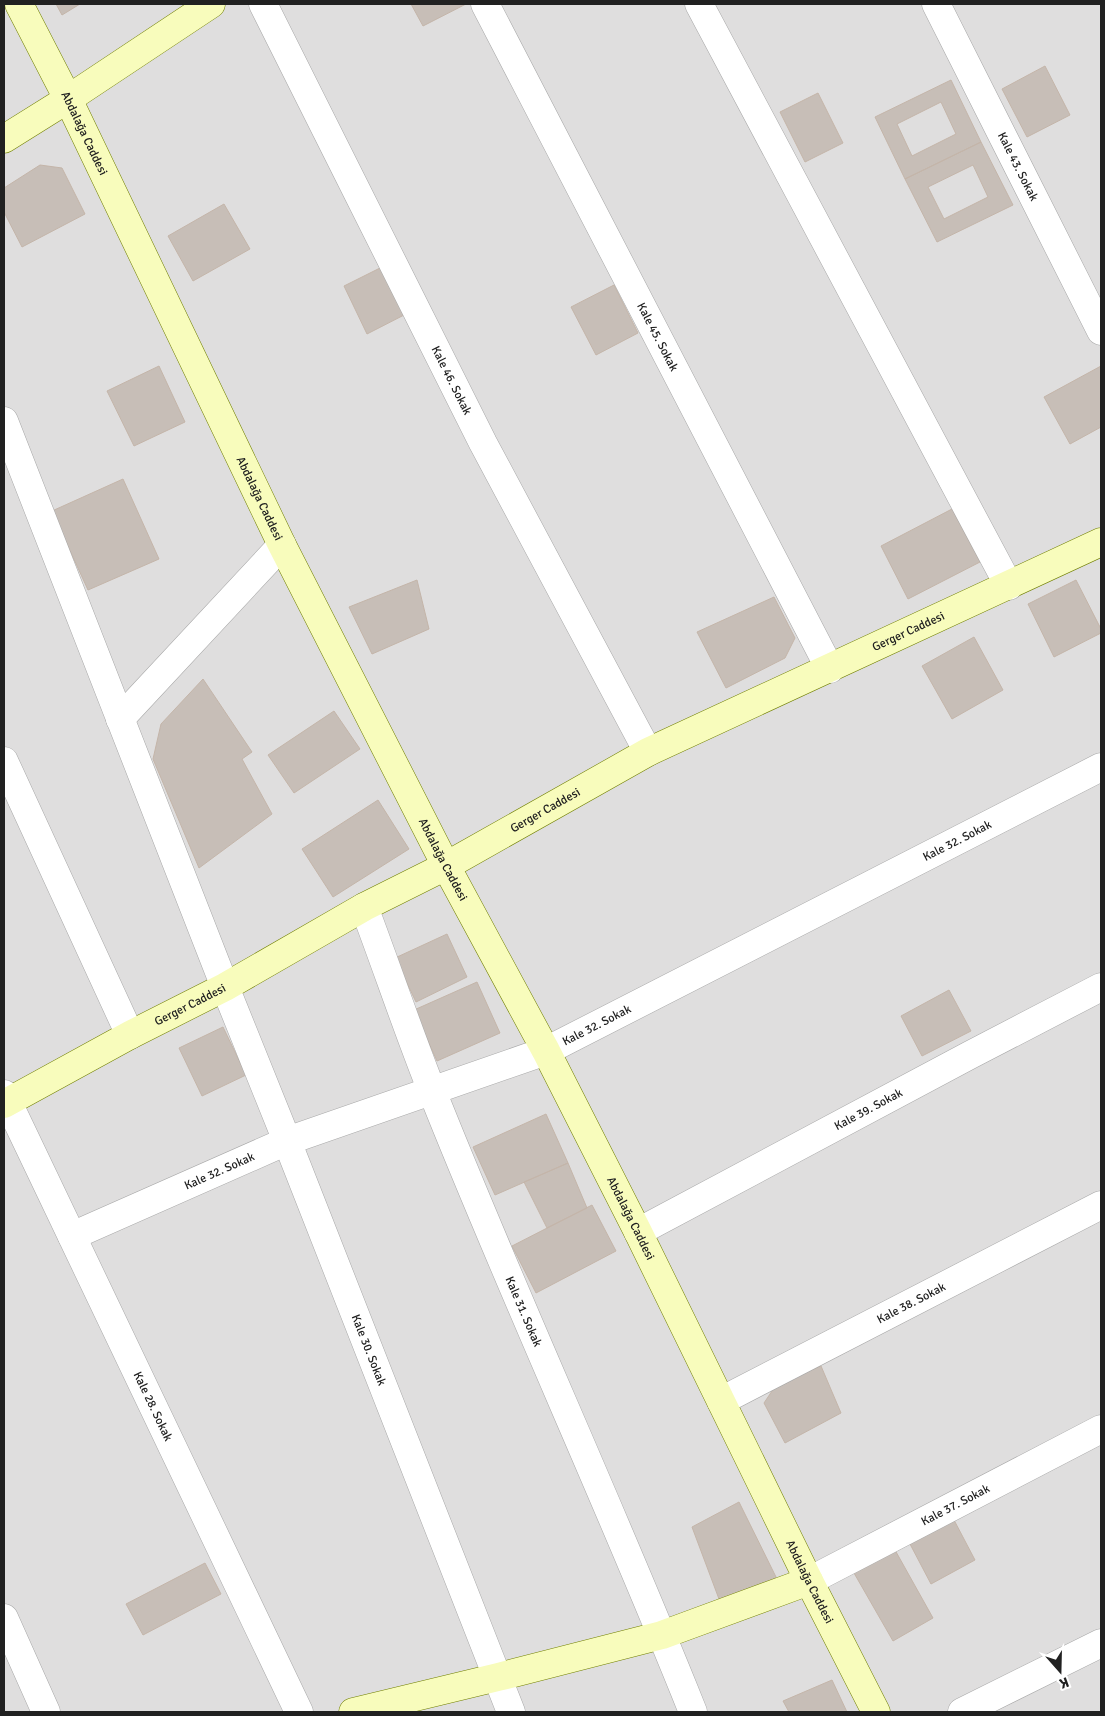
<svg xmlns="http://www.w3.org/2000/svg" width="1105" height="1716" viewBox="0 0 1105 1716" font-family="Signika,sans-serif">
<rect width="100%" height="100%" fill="#f2efe8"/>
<path fill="#dfdede" d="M4,4H1101V1712H4Z"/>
<path fill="#c7beb7" stroke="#c4b5a9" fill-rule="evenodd" d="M56,4H80L62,15Z
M411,4H466L423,26Z
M1045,66L1070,115L1027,137L1002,89Z
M951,80L981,142L905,179L875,117ZM941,102L956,134L912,156L897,124Z
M818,93L843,143L805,162L780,112Z
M981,142L1013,205L937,242L905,179ZM973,165L988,197L944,219L928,187Z
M40,165L62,168L85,214L22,247L4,212V188Z
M224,204L250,249L193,281L168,236Z
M382,267L406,314L367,334L344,286Z
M614,285L638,333L596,355L571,307Z
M159,366L185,422L134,446L107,391Z
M1101,366V427L1070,444L1044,397Z
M123,479L159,559L88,590L52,511Z
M952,509L980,562L908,599L881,546Z
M417,580L429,629L372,654L349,607Z
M1076,580L1101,629V633L1054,657L1028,604Z
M774,597L795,638L785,658L726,688L697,632Z
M974,637L1003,690L952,719L922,666Z
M203,679L252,752L242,759L272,814L199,868L153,759L161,724Z
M334,711L360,749L294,793L268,755Z
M378,800L409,849L333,897L302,849Z
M447,934L467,977L416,1002L395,958Z
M477,982L500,1033L437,1061L414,1010Z
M949,990L971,1031L922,1056L901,1016Z
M223,1027L246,1075L202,1096L179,1048Z
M546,1114L568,1163L495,1195L473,1147Z
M568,1163L587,1208L547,1228L524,1182Z
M592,1205L616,1251L536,1293L512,1246Z
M821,1366L841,1413L785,1443L764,1403L776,1385Z
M739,1502L776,1577L764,1588L719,1599L692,1527Z
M954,1520L975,1560L931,1584L910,1544Z
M895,1550L933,1618L893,1641L854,1573Z
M205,1563L221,1594L143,1635L126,1604Z
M832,1680L847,1712H789L783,1701Z"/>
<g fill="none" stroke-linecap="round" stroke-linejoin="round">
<defs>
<g id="street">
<path id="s1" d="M263,4L483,443L648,752"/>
<path id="s2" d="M485,4L830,669"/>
<path d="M699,4L1009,586"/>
<path id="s3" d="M936,4L1101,331"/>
<path id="s4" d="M4,421L225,987L287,1141L511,1712"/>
<path d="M120,719L282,545"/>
<path d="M4,761L130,1035"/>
<path id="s5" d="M364,907C387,968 408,1031 432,1091C515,1300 610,1504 693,1712"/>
<path id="s6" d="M4,1094L299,1712"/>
<path id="s7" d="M638,1232L970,1055L1101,987"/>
<path id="s8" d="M72,1236L287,1141L546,1051L1101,767"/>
<path id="s9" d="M721,1401L1101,1205"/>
<path id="s10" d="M809,1581L1101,1429"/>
<path d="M4,1618L46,1712"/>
<path d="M962,1712L1101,1643"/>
</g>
<g id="secondary">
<path id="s11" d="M19,4L68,99L282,545L446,866L546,1051L638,1232L809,1581L876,1712"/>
<path d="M4,139L68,99L211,4"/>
<path id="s12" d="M4,1104L130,1035L225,987L364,907L446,866L648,752L1101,542"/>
<path d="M353,1712L498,1677L662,1635L809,1581"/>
</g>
</defs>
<use href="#street" stroke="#a8a8a8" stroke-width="29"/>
<use href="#secondary" stroke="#707f01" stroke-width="29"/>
<use href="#street" stroke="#fff" stroke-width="28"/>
<use href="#secondary" stroke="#f8fcbc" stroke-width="28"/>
</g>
<g text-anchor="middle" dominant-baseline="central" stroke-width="4" stroke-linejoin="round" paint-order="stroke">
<g font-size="12" fill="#212121" stroke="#fff">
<text stroke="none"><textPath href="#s11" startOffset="145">Abdalağa Caddesi</textPath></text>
<text stroke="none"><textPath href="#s3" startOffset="182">Kale 43. Sokak</textPath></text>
<text stroke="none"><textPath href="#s2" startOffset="375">Kale 45. Sokak</textPath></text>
<text stroke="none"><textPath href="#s1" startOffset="421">Kale 46. Sokak</textPath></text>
<text stroke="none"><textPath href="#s11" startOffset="550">Abdalağa Caddesi</textPath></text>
<text stroke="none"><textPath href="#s12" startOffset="1021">Gerger Caddesi</textPath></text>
<text stroke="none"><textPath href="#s12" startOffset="616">Gerger Caddesi</textPath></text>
<text stroke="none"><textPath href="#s8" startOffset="971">Kale 32. Sokak</textPath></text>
<text stroke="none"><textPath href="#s11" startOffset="955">Abdalağa Caddesi</textPath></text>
<text stroke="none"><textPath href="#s12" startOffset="211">Gerger Caddesi</textPath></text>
<text stroke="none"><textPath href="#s8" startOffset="566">Kale 32. Sokak</textPath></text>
<text stroke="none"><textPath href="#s7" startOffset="261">Kale 39. Sokak</textPath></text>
<text stroke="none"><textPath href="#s8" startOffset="161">Kale 32. Sokak</textPath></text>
<text stroke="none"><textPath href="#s11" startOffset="1360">Abdalağa Caddesi</textPath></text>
<text stroke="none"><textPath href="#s9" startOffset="214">Kale 38. Sokak</textPath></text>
<text stroke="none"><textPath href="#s5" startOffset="435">Kale 31. Sokak</textPath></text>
<text stroke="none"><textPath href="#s4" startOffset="998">Kale 30. Sokak</textPath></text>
<text stroke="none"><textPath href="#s6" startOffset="346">Kale 28. Sokak</textPath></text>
<text stroke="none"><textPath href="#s10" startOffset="165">Kale 37. Sokak</textPath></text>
<text stroke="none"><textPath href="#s11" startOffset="1765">Abdalağa Caddesi</textPath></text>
</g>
</g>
<rect width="1105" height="1716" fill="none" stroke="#212121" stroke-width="10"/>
<g transform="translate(1060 1671) rotate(160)" stroke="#ffffff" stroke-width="4" paint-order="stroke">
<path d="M0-4L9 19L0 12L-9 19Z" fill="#212121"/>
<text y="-8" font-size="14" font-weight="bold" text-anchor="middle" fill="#212121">K</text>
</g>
</svg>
